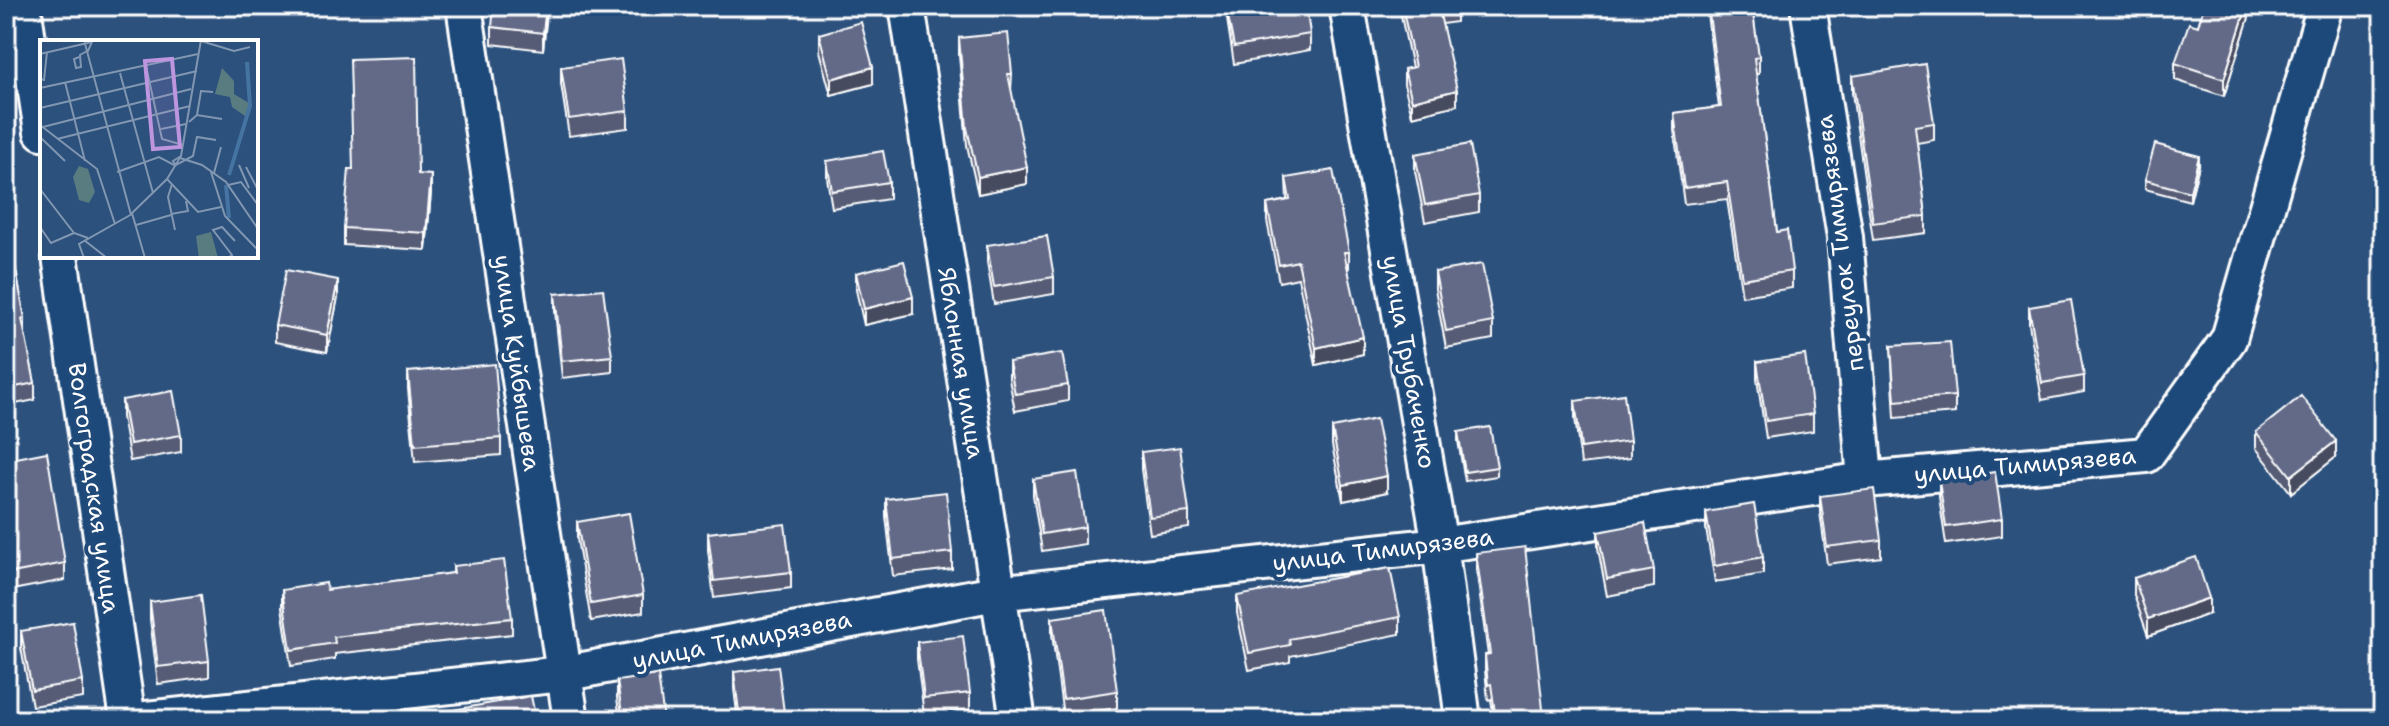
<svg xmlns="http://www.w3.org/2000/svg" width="2389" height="726" viewBox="0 0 2389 726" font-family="'Shantell Sans',sans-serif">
<rect width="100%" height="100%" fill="#2d517d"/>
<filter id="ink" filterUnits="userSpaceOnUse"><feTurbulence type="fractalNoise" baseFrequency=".0125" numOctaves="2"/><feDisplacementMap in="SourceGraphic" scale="16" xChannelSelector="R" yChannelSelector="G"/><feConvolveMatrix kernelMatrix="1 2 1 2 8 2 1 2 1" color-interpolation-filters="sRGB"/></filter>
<g filter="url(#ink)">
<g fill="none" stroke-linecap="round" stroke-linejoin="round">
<defs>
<path id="minor" d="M23,6L42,132
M464,6L571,720
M907,6L1018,720
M1347,6L1440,545L1463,720
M1808,6L1845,237L1865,480
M60,256L128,720
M137,720L562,674L996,593L1440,545L1865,480L2146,455L2229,339L2325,6"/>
</defs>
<use href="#minor" stroke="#fff" stroke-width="40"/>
<use href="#minor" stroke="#1f4a7a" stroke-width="34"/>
</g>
<path fill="#565c75" stroke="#fff" stroke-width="2" d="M547,6L543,50L492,44V27Z
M1225,6H1306L1310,34V50L1234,64Z
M1399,6H1456V22L1442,24L1457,105L1412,116L1404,84V69L1412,68Z
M1706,6H1752L1759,57V74H1756L1777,232L1792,271V288L1742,296L1727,199L1684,204L1674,130V113L1719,107Z
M2204,6H2259L2258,10L2252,8L2224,96L2175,80V63L2198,26Z
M819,34L873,84L831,95L819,51Z
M959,38L1012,74L1011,91L1027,184L978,194L967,145L959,55Z
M561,67L628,111V128L569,136L561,84Z
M1852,76L1934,123V140L1917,143L1926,216V233L1873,240L1852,93Z
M1415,154L1479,195V212L1425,222L1415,171Z
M827,161L889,182V199L832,208L827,178Z
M2199,165L2190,201L2145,189V180Z
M418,174L431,192L426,250L344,245V228Z
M1286,178L1349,252V268L1348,269L1363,354L1316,365L1298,278L1279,282L1267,221V204L1287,200Z
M6,192L12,221V238L10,239L25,319V334L35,383V400L6,406Z
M987,245L1054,277V294L994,304L987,262Z
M1435,272L1493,322V339L1446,348L1435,289Z
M856,273L913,314L864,325L856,290Z
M555,294L612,356V372L562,378L555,311Z
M338,297L327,352L275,342V325Z
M2029,307L2084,376V392L2042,400L2029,324Z
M1891,346L1955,396V413L1895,418Z
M1009,362L1068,385V401L1015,411L1009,379Z
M1757,362L1813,414V431L1766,438L1757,379Z
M408,372L501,438V455L415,462L408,389Z
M122,400L181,435V452L130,461L122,417Z
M1575,401L1630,441V458L1581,464L1575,418Z
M1332,428L1387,492L1343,501L1332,445Z
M1458,432L1497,467V476L1465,481L1458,441Z
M2256,432L2336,457L2291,493L2256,448Z
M1141,452L1189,512V528L1150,534L1141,469Z
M6,460L65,563V580L12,590L6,560Z
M1033,479L1085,527V544L1042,551L1033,495Z
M1939,481L2002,519V536L1946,544L1939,497Z
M1820,496L1881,540V557L1827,564L1820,512Z
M886,499L952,552V569L893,576L886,516Z
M1706,512L1763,557V574L1715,582L1706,529Z
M577,522L643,595V612L591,621L577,539Z
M1598,532L1654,570V587L1607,596L1598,548Z
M708,533L791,572V588L714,598L708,550Z
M1476,553L1544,718L1549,720H1494L1491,699L1488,700L1485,670V655H1488L1476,568Z
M453,566L512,618V634L335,654V659L291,666L282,607V590H327L453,573Z
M2134,578L2209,614L2148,636L2134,595Z
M1237,596L1400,617V634L1290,656V662L1249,670L1237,613Z
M150,602L209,661V677L158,684L150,619Z
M1052,618L1117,691V708L1063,716L1052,634Z
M21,631L83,681V698L32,706L21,648Z
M917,642L970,693V710L924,715L917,659Z
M734,672L785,720H738L734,689Z
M617,681L664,720H620L617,698Z"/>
<path fill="#464b5f" stroke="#fff" stroke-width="2" d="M546,6L547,14L543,50V33Z
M2247,6H2252V8L2224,96V79Z
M873,67V84L831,95V79Z
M1457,90V105L1412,116V101Z
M2199,156V165L2190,201V192Z
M1027,167V184L978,194V177Z
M431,175V192L426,250V233Z
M338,280V297L327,352V335Z
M913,297V314L864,325V309Z
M1363,337V354L1316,365V348Z
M2336,441V457L2291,493V476Z
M1387,476V492L1343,501V485Z
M2209,598V614L2148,636V619Z"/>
<path fill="#646b88" stroke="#fff" stroke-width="2" d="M494,6H546L543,33L492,27Z
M1226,6H1306L1310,34L1234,47Z
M1402,6H1456L1439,10L1457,90L1412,101L1404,69L1415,67Z
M1708,6H1752L1759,57L1754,58L1777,232L1787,230L1792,271L1742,279L1727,182L1684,188L1674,113L1721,107Z
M2204,6H2247L2224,79L2175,63L2189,23L2198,26Z
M861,22L873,67L831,79L819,34Z
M1008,33L1012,74H1008L1027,167L978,177L967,128L959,38Z
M416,57L418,174L431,175L426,233L344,228L349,169H353L350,59Z
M621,59L628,111L569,119L561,67Z
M1925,64L1934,123L1915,126L1926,216L1873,223L1852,76Z
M1470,144L1479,195L1425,205L1415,154Z
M2155,144L2199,156L2190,192L2145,180Z
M883,151L889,182L832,191L827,161Z
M1333,170L1349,252H1344L1363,337L1316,348L1298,261L1279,265L1267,204L1290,200L1286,178Z
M6,192L12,221L7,222L25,319H22L35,383L6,389Z
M1047,236L1054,277L994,287L987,245Z
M904,261L913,297L864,309L856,273Z
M1482,264L1493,322L1446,331L1435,272Z
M286,270L338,280L327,335L275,325Z
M603,289L612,356L562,361L555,294Z
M2071,300L2084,376L2042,383L2029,307Z
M1950,342L1955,396L1895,401L1891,346Z
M1062,353L1068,385L1015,394L1009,362Z
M1805,355L1813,414L1766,421L1757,362Z
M495,364L501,438L415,445L408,372Z
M173,391L181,435L130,444L122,400Z
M1624,394L1630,441L1581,448L1575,401Z
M2301,396L2336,441L2291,476L2256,432Z
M1376,419L1387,476L1343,485L1332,428Z
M1490,427L1497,467L1465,472L1458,432Z
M1180,447L1189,512L1150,517L1141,452Z
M47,452L65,563L12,573L6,543V460Z
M1077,472L1085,527L1042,534L1033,479Z
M1995,472L2002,519L1946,527L1939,481Z
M1874,489L1881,540L1827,547L1820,496Z
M946,492L952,552L893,559L886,499Z
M1754,504L1763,557L1715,566L1706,512Z
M629,513L643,595L591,604L577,522Z
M1645,523L1654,570L1607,579L1598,532Z
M785,524L791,572L714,581L708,533Z
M1525,547L1544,718L1549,717V720H1496L1491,684L1488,685L1485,655L1490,654L1476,553Z
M2196,557L2209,598L2148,619L2134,578Z
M504,560L512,618L334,637L335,643L291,650L282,590L326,583L327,590L454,573L453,566Z
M1390,568L1400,617L1289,639L1290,645L1249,653L1237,596Z
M201,595L209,661L158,667L150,602Z
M1106,610L1117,691L1063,699L1052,618Z
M73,622L83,681L32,690L21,631Z
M963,636L970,693L924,698L917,642Z
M778,666L785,720H740L734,672Z
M658,675L664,720H623L617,681Z
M531,696L536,720H397Z"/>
</g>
<g text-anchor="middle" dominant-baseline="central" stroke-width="8" stroke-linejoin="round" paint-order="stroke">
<g font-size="24" fill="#fff" stroke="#1f4a7a">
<text transform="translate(1840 243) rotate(-97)">переулок Тимирязева</text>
<text transform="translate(1409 362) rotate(80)">улица Трубаченко</text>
<text transform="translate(517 363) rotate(82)">улица Куйбышева</text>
<text transform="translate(961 363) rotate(81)">Яблонная улица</text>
<text transform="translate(2025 465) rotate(-5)">улица Тимирязева</text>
<text transform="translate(94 488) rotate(82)">Волгоградская улица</text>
<text transform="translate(1383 550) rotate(-7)">улица Тимирязева</text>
<text transform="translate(742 640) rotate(-11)">улица Тимирязева</text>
</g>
</g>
<g transform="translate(40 40)">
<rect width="218" height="218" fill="#2d517d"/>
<path d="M182,28L194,41V54L212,65L208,78L192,67L190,57L175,54ZM39,126L48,129L55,152L49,163L39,160L33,137ZM171,192L178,218H159L156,196Z" fill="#597c81"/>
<path fill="none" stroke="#4674a2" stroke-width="4" d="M189,135L210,66L207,22M186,145L189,178"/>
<path fill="none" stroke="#8197b1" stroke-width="2" d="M44,0L91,175M161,1L194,11L210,7M0,14L52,2L47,13M39,17L34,19L36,28L41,27L40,15L47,11M106,26L122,99L143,105M80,33L113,153M0,39L4,40L7,12M25,42L45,121M0,48L158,14M0,68L157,31M157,75L161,51L173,52M149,82L157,75L182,79M0,85L57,129L75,184M3,87L151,49M121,89L146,84M0,97L25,121M17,99L150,66M141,116L133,121L136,125L153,116L157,97L176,100M140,118L162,125L186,142L218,189M199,125L209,148M206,127L218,150M77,132L119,117L136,126M171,132L185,176L218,210M174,133L181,107M127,139L158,172L181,167M132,144L128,157L135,190M188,145L201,142L218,165M0,149L34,193L48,198M131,174L148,171L146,161M96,185L131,175M0,187L11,203L34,193M44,200L67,218M44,218L39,204L92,174M105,218L92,173L127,139L141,116L161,0M188,218L192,215L173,190L182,187L195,201"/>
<path fill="#bd96df" fill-opacity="0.15" stroke="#bd96df" stroke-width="4" d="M132,19L140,107L113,109L105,21Z"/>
<rect width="218" height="218" fill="none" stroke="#fff" stroke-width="4"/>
</g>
<rect width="2389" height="726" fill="none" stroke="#1f4a7a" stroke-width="32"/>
<rect x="16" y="16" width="2357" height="694" fill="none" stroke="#fff" stroke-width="3" filter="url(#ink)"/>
</svg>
